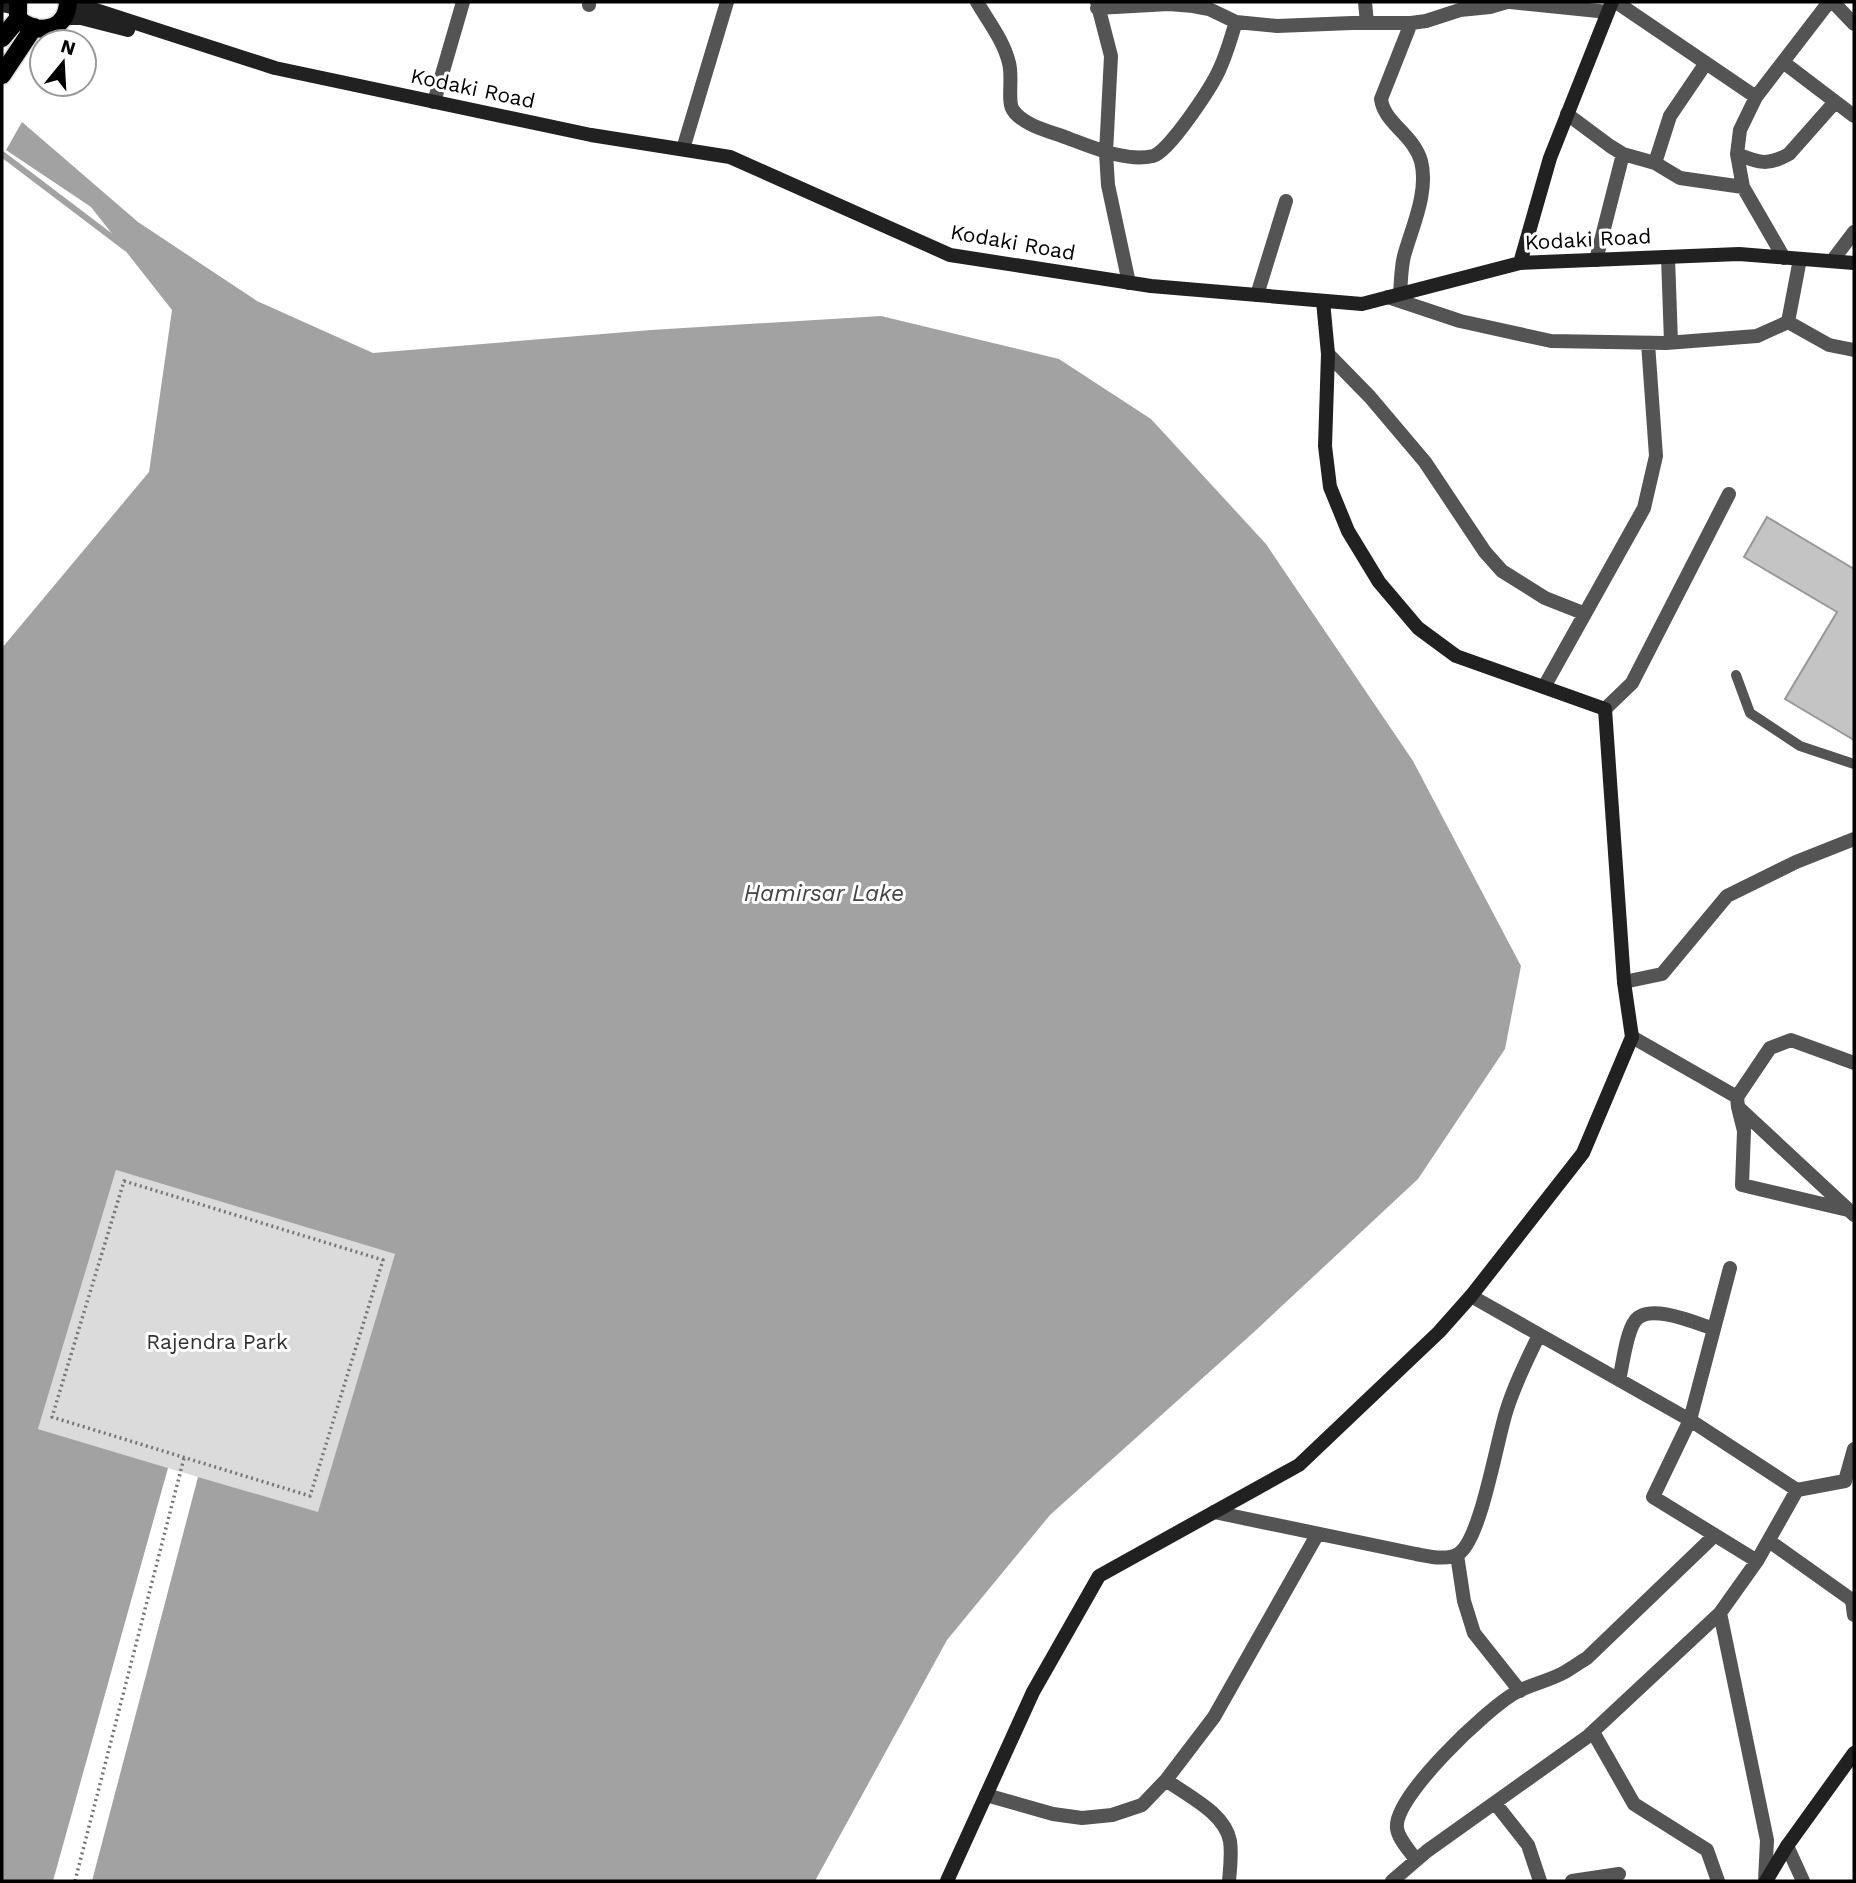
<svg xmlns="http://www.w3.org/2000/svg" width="1856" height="1883" viewBox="0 0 1856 1883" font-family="'Work Sans',sans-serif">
<rect width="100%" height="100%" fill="#fff"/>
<path fill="#dbdbdb" d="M116,1170L395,1254L318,1513L38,1429Z"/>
<path fill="#a2a2a2" d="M22,122L138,222L257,301L373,353L651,330L881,316L1059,359L1151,419L1266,544L1413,761L1521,966L1505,1049L1418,1179L1254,1332L1050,1515L947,1640L815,1881H92L198,1477L318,1512L395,1254L116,1170L38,1429L168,1468L53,1881H2V648L149,472L172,310L91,207L6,150Z"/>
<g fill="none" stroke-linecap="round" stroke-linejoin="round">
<path stroke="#a2a2a2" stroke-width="6" d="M2,154L126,248"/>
</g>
<path fill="#c4c4c4" stroke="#989898" stroke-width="2" d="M1767,517L1854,569V740L1785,699L1837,612L1744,557Z"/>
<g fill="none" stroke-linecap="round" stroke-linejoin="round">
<defs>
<path id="primary" d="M18,2V19C37,36 67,31 68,2
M2,38L18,19
M2,75L34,27"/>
</defs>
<use href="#primary" stroke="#dbdbdb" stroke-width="21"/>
<path stroke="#767676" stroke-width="3.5" stroke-dasharray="2 3.5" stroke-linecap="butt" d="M124,1181L383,1260L310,1496L52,1417Z
M75,1881L184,1458"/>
<path stroke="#545454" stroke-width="10" d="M1736,675L1750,713L1800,746L1854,764"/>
<path stroke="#545454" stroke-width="14" d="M977,2C988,21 1004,41 1009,63C1013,77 1007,102 1013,110C1023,126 1053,132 1070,139C1095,148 1126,162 1153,156C1169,152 1213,85 1220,68C1227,53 1231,37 1236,22
M1097,2L1111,56L1106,153L1108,185L1129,283
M1365,2L1367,23
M1510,2L1608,12
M1616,2L1756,97
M1833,2L1854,24
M589,5V2
M1097,8L1169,4L1193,6L1209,9L1236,22L1277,26L1352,23H1411L1426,21L1460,10L1490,7L1507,2
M1783,62L1854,116
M434,102L463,2
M1567,114L1610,146L1623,154L1655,163L1680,178L1743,187L1737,154C1759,163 1768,166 1789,154L1835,102
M683,149L727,2
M1737,154L1740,130L1756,97L1829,2
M1655,163L1670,116L1706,63
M1743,187L1784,258
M1668,257L1671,342
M1596,260L1623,154
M1832,261L1854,232
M1400,294C1401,282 1401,268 1404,256C1412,227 1429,192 1421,161C1413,134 1384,123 1381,99L1411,23
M1257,295L1286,201
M1388,297L1460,321L1551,341L1666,343L1757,336L1788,322L1829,345L1854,350
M1788,322L1800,259
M1328,354L1370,397L1425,462L1485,552L1502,571L1545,598L1583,613
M1544,687L1644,508L1656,456L1648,343
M1605,709L1632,683L1729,494
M1624,982L1662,974L1727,896L1796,862L1854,839
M1632,1037L1737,1097L1738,1107L1854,1215
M1737,1097L1770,1048L1791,1040L1854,1063
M1738,1107L1744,1131L1742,1185L1848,1210
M1730,1268L1690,1420L1653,1497L1757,1561
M1471,1296L1690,1420L1797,1490
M1619,1380C1623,1364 1626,1333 1635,1321C1648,1302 1696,1323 1714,1329
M1214,1512L1416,1554C1428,1556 1446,1561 1458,1554C1481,1541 1497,1438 1507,1409C1515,1383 1527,1360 1539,1335
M1769,1541L1852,1600L1854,1615
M1457,1555L1464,1601L1474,1633L1520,1691
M1720,1613L1767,1840L1765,1881
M1593,1732L1634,1804L1707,1850L1718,1881
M1166,1780C1188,1796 1225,1813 1230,1841C1232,1854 1230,1868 1229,1881
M986,1795L1053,1814L1082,1818L1112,1815L1142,1805L1166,1780L1214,1717L1317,1535
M1495,1803L1528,1845L1540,1881
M1787,1846L1803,1881
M1416,1860C1410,1851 1398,1839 1397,1828C1393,1797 1488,1708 1515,1693C1531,1684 1549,1681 1565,1672C1572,1668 1580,1662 1587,1658L1715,1535
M1392,1881L1427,1851L1587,1737L1720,1613L1757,1561L1797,1490L1845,1481L1854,1449
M1572,1881L1619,1874"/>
<path stroke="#212121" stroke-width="14" d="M71,2L275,68L591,135L730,157L950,255L1151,286L1362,304L1520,263L1739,254L1854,263
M2,5L16,8
M65,18H81L128,30
M1520,263L1550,158L1612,2
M947,1881L1033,1692L1099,1576L1299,1465L1439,1332L1471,1296L1583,1153L1632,1037L1624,982L1605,709L1456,656L1418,628L1379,582L1348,531L1330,487L1325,446L1328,354L1323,301
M1766,1881L1787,1846L1854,1753"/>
<use href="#primary" stroke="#000" stroke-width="18"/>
</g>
<g text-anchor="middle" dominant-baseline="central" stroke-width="6" stroke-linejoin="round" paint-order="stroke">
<g font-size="21" fill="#000" stroke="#fff">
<text transform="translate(473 88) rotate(12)">Kodaki Road</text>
<text transform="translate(1588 239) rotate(-3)">Kodaki Road</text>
<text transform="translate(1013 242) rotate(10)">Kodaki Road</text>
</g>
<g font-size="21" fill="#323232" stroke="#fff">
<text x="217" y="1341">Rajendra Park</text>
</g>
<g font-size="23" font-style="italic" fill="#434343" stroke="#fff">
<text x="824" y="893">Hamirsar Lake</text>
</g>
</g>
<rect width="1856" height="1883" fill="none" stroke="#000000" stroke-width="7"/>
<g transform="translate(63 63) rotate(18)"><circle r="33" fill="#ffffff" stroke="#999999" stroke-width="2"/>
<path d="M0-5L12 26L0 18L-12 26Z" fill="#000000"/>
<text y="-10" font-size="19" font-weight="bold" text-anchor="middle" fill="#000000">N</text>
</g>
</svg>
